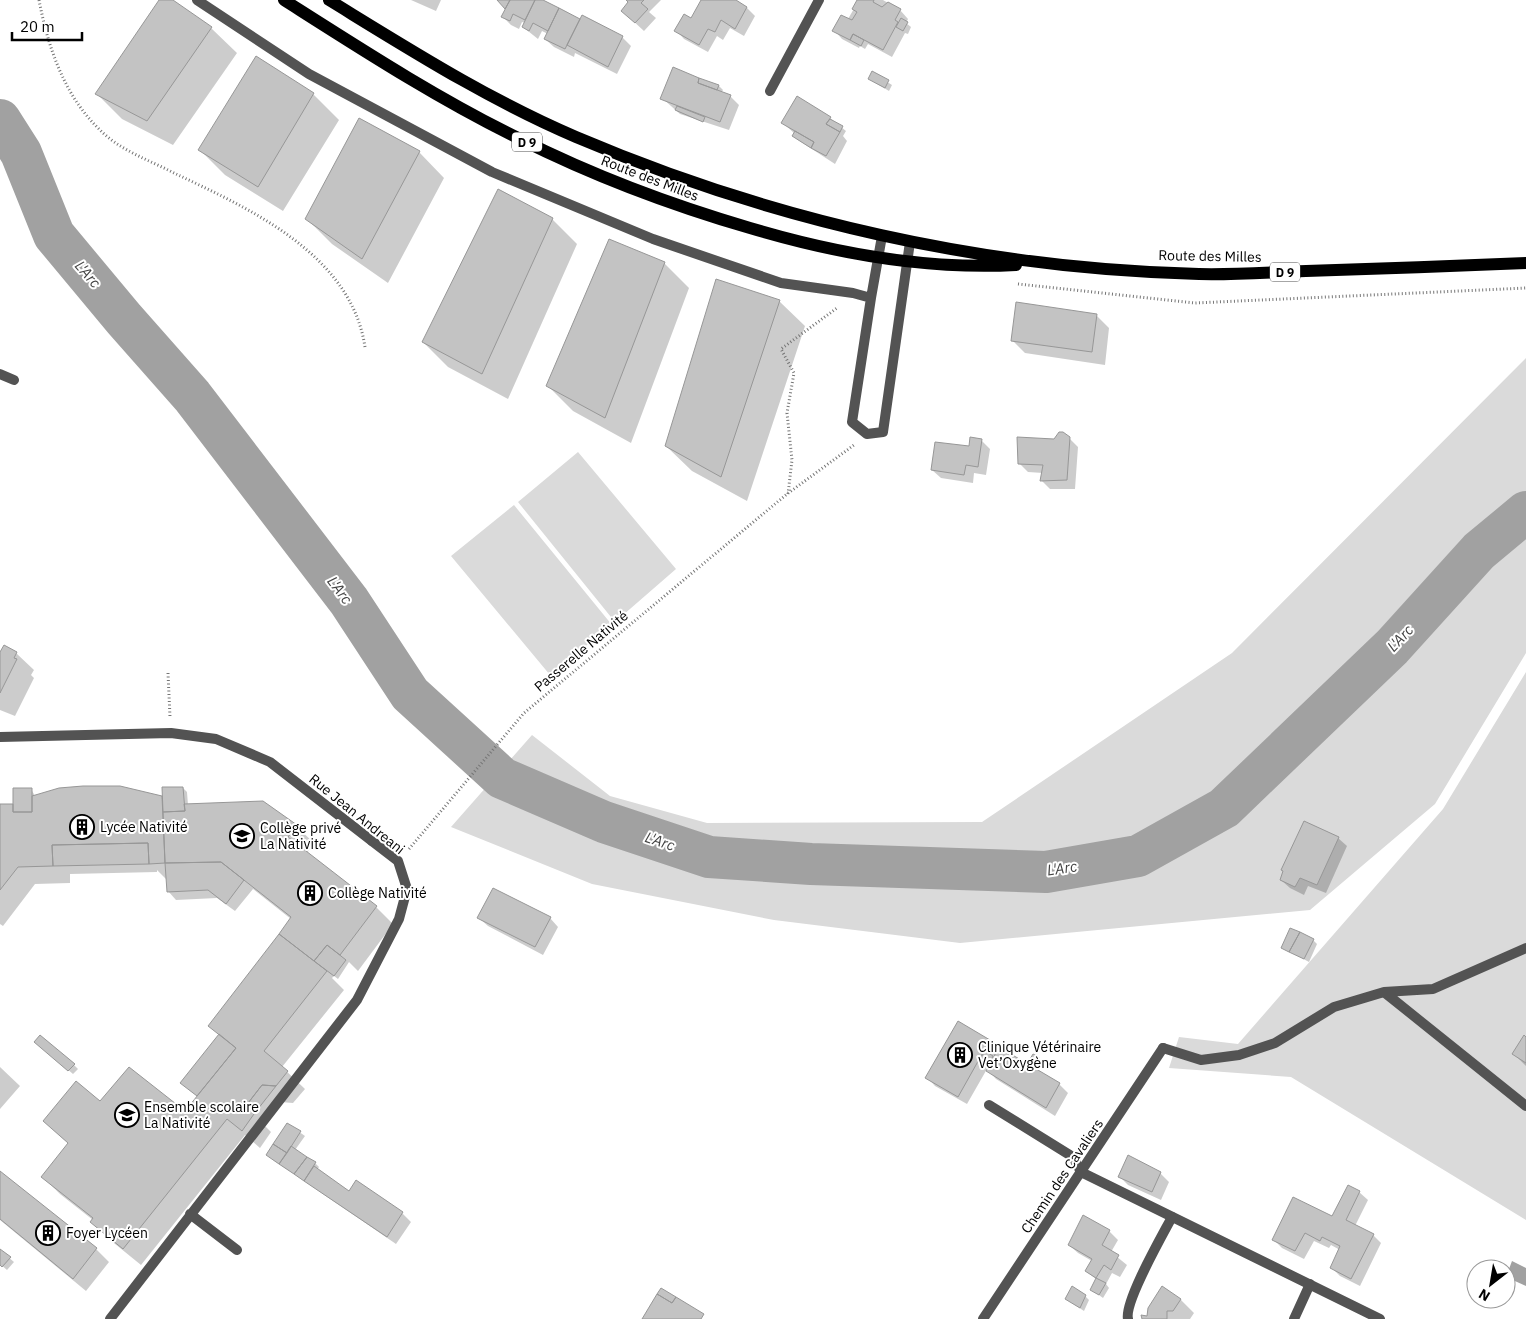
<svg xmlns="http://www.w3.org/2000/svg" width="1526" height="1319" viewBox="0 0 1526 1319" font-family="'IBM Plex Sans',sans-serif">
<rect width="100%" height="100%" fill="#fff"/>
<path fill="#dadada" d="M1526,358V653L1435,804L1310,910L960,943L774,920L592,884L451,827L532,735L610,796L707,823L982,822L1232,653Z
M578,452L676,569L615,622L518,502Z
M514,505L612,625L550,675L451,556Z
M1526,672V1220L1291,1077L1169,1068L1179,1037L1238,1044L1443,809Z"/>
<path fill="#a1a1a1" d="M1512,1261L1526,1268V1286L1506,1277Z"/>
<path fill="#0003" d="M160,0H170L211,28L237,53L173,145L122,119L97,94Z
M411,0H441L436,11Z
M498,0H540L580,21L622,37L631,46L617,74L575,53L574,57L554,47L545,39L548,34L542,31L538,39L523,27L525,23L522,22L519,29L511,25L503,17L507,9Z
M627,0H661L649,12L656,18L644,31L631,19L630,3Z
M703,0H734L747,8L755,16L744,36L730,28L723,40L717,36L708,52L684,39L676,30L692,19Z
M859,0H883L900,10L908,19L906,23L911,27L908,34L905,33L892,57L868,44L865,49L860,46L859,48L842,39L834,30L848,19Z
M256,57L313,94L339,120L283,211L225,175L200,150Z
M873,73L892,85L889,91L869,79Z
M701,80L719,86L723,90L721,93L730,96L739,105L729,130L680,114L662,98Z
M830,118L846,131L843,136L847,141L835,164L798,140L794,136L795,134L783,123Z
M419,152L444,178L388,283L332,244L307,219Z
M552,219L577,244L508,399L448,367L423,342Z
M664,263L689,288L631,443L573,411L548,386Z
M779,301L805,326L747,501L692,471L666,446Z
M1096,315L1109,328L1105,365L1025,353L1012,340Z
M1069,438L1078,447L1075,489H1050L1042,481L1043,473L1028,472L1019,463L1055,441Z
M981,440L990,449L986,475L974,473L973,483L941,478L932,470Z
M0,651L16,653L34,670L31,675L34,678L15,716L0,710Z
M183,788L187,792L188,805L262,803L296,826L314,843L307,853L376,907L393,924L358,971L349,962L338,979L334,976L332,978L344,990L282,1067L305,1089L293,1103L280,1102L263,1124L271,1132L260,1148L245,1135L141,1265L109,1239L92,1222L93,1220L60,1194L43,1177L69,1144L44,1121L100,1103L185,1113L198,1097L182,1083L220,1036L291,919L253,889L235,911L217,898L176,900L168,891L167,880L157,870V872L70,874V883L35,884L3,926L0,924V805H12L31,789L35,796L161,797L163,799Z
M1338,838L1347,846L1326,893L1308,886L1304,895L1290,888L1281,880Z
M479,918H550L558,927L543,955L488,926Z
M1313,940L1317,944L1309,962L1283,948Z
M959,1023L989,1041L999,1050L1027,1065L1038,1058L1042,1062L1037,1071L1059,1084L1068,1093L1055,1116L996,1079L987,1069L967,1104L935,1086L927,1077Z
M1526,1038V1066L1514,1054Z
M40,1046L74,1065L78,1069L73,1074Z
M0,1067L20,1086L0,1109Z
M288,1124L305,1136L295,1150L315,1163L319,1167L317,1170L349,1192L357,1182L402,1213L411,1222L396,1244L272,1159Z
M0,1173L96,1249L109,1262L86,1291L0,1220Z
M1160,1173L1169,1182L1161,1200L1128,1185L1120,1177Z
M1359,1192L1368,1200L1355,1226L1373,1235L1381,1243L1360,1286L1340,1276L1332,1268L1340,1250L1331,1245L1329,1248L1314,1241L1304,1259L1282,1248L1274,1240L1333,1218Z
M1109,1231L1118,1240L1111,1252L1127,1265L1120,1277L1112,1273L1106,1284L1109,1288L1103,1298L1092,1290L1097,1280L1086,1271L1092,1261L1078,1253L1069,1245Z
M0,1250L14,1262L7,1270L0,1264Z
M1162,1288L1181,1300L1194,1313L1190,1319H1143L1149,1317Z
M1085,1296L1089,1300L1084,1311L1066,1299Z"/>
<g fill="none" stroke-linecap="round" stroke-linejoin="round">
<path stroke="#a1a1a1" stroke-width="42" d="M0,120L21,153L54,235L124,319L192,396L349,601L410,694L502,778L604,822L709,857L811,864L1046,872L1138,856L1224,808L1392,647L1479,551L1526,512"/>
</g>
<path fill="#c3c3c3" stroke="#979797" d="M159,0H173L212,27L147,121L95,94Z
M497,0H510L505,9Z
M510,0H535L525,20L513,14L510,21L501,17Z
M535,0H543L559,8L548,31L533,23L529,31L522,27Z
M626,0H644L641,3L648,9L635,23L621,11L628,2Z
M701,0H736L747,7L735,29L721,20L715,32L708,29L699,45L674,31L684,14L691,18Z
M857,0H874L873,2L882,7L888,2L901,9L895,20L898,22L883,50L853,34L850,40L832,31L841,15L852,20L857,12L852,9Z
M559,8L580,19L565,49L544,39Z
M582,15L623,36L608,67L567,45Z
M901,18L908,22L903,31L896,27Z
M853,34L864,40L861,46L850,40Z
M256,56L314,93L258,187L198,150Z
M673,67L699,78L698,83L731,95L720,122L660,99Z
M872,71L889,80L885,88L868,79Z
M699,78L719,85L717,90L698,83Z
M797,96L831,117L826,124L840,132L826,156L811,148L814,142L781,123Z
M677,106L705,117L703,122L675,110Z
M359,118L420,151L362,259L305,219Z
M830,119L843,126L840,132L826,124Z
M795,131L814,142L811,148L792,136Z
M498,189L553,218L482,374L422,342Z
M609,239L665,262L605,418L546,386Z
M716,279L780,300L721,477L665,446Z
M1016,302L1097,314L1092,352L1011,341Z
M1059,432H1063L1070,437L1067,480L1040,481L1043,465L1018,464L1017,437L1054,439Z
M970,437L982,439L978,467L966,465L964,475L931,470L935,442L969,446Z
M4,645L17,652L14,658L17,659L0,693V652Z
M83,786H120L162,796L165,863L149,864L148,843L52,845L53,866L18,867L0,890V804H13V812H32V796L59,788Z
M162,787H183L185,811L163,812Z
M13,788H32V812H13Z
M263,801L297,825L288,837L377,906L340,955L327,945L314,961L279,934L291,917L221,862L165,863L163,812L185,811L184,804Z
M1304,821L1339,837L1317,885L1300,878L1295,887L1280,880L1283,871L1281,870Z
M148,843L149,864L53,866L52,845Z
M221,862L244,880L226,904L208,890L167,892L165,863Z
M493,888L551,917L535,947L477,918Z
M1290,928L1300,932L1289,952L1281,948Z
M1300,932L1314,939L1304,959L1289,952Z
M279,934L327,971L264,1051L288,1071L276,1086L262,1085L245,1107L254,1114L242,1131L227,1119L123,1249L90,1222L93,1218L41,1177L68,1143L43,1121L76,1081L100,1101L129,1067L185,1111L236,1048L208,1026Z
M327,945L346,960L334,976L314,961Z
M958,1021L990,1040L958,1097L925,1078Z
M219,1034L236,1048L197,1096L180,1083Z
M40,1035L75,1064L68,1071L34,1042Z
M1524,1035L1526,1037V1063L1512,1054Z
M999,1047L1060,1083L1046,1108L986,1071Z
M985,1051L993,1056L989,1065L980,1059Z
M1033,1054L1039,1057L1034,1068L1027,1064Z
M262,1085L276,1086L254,1114L245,1107Z
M287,1123L301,1131L287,1153L273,1144Z
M273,1144L287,1153L279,1164L266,1155Z
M291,1146L307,1157L294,1174L279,1164Z
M1128,1155L1161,1172L1152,1192L1118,1177Z
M307,1157L316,1162L304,1181L294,1174Z
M314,1166L349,1191L356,1180L403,1212L387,1237L304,1181Z
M0,1171L97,1248L73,1279L0,1219Z
M1348,1185L1360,1191L1346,1220L1374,1234L1351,1279L1330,1268L1340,1246L1322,1237L1320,1241L1305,1233L1295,1251L1272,1240L1293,1197L1332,1216Z
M1083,1215L1110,1230L1102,1245L1119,1255L1111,1270L1104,1265L1096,1278L1085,1271L1092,1259L1068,1245Z
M0,1249L11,1257L2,1267L0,1265Z
M1096,1278L1106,1283L1099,1295L1090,1290Z
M1072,1286L1086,1295L1080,1308L1065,1299Z
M1162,1286L1181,1299L1173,1311H1167V1319H1142L1141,1315L1147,1316L1148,1308Z
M661,1288L676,1297L672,1303L657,1294Z
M657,1294L672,1303L676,1297L704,1314L701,1319H642Z"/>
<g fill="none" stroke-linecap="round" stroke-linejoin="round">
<path stroke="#757575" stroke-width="3" stroke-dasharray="1 2.5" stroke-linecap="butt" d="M39,0C48,47 64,95 99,129C119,150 149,160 174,173C250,209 351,254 365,347
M1018,284L1195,303L1526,288
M788,494L792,460L787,413L794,373L781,349L837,308
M168,673L170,717
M409,849L524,713L787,494L854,445"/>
<path stroke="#535353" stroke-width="10" d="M197,0L309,74L492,172L653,239L781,283L853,293L871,298L852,422L867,434L883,432L910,242
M871,298L882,236
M0,374L14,380
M1384,992L1433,989L1526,948
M1163,1048L1201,1060L1239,1055L1275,1043L1334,1007L1384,992L1526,1106
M989,1105L1073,1157L1081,1172
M190,1214L237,1250
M110,1319L357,1000L399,919L407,889L398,861L372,841
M1128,1319C1124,1302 1162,1236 1172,1217
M1294,1319L1310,1284"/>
<path stroke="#535353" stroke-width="10" d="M770,91L819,0
M0,737L171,733L216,739L270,762L372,841
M1081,1172L1380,1319
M983,1319L1163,1048"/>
<path stroke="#000" stroke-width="12" d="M284,0C361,49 438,99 520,139C594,176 671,205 750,228C837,254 925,270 1016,265
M329,0C409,49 489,100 576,137C773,221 985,269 1199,274C1235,275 1271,272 1306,271C1379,269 1453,266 1526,263"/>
</g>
<defs>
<symbol id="building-ring" viewBox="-11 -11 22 22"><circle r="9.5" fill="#fff" stroke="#000" stroke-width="1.5"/><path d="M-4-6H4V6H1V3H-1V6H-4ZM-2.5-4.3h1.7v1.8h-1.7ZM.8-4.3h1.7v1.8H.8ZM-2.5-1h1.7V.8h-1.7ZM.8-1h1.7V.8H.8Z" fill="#000"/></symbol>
<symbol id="school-ring" viewBox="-11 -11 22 22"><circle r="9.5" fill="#fff" stroke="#000" stroke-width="1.5"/><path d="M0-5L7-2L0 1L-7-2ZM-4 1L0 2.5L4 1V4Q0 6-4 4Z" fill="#000"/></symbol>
</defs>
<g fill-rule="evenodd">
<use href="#building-ring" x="68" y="813" width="28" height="28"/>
<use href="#school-ring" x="228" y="822" width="28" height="28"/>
<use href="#building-ring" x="296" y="879" width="28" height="28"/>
<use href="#building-ring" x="946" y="1041" width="28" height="28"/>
<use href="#school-ring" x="113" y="1101" width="28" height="28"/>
<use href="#building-ring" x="34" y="1219" width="28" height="28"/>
</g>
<g text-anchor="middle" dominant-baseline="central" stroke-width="4" stroke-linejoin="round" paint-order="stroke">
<g fill="#fff" stroke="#4c4c4c" stroke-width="1">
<rect x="512" y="132.5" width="30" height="19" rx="4"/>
<rect x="1270" y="262.5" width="30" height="19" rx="4"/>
</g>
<g font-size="12" font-weight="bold" fill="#000">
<text x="527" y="142">D 9</text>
<text x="1285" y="272">D 9</text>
</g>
<g font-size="14" fill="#000" stroke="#fff">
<text transform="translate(650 178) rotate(21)">Route des Milles</text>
<text transform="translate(1210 256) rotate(1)">Route des Milles</text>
<text transform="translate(581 651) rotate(-40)">Passerelle Nativité</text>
<text transform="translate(357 814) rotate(39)">Rue Jean Andreani</text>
<text transform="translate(1062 1176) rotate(-56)">Chemin des Cavaliers</text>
</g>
<g font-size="14" fill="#000" stroke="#fff" text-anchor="start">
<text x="100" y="827">Lycée Nativité</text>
<text x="260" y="828">Collège privé<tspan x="260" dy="16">La Nativité</tspan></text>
<text x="328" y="893">Collège Nativité</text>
<text x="978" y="1047">Clinique Vétérinaire<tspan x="978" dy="16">Vet’Oxygène</tspan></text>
<text x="144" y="1107">Ensemble scolaire<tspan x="144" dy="16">La Nativité</tspan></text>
<text x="66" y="1233">Foyer Lycéen</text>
</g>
<g font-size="15" font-style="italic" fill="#424242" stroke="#fff">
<text transform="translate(88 274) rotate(49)">L'Arc</text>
<text transform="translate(340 590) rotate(53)">L'Arc</text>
<text transform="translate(1400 638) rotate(-47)">L'Arc</text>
<text transform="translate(660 841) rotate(18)">L'Arc</text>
<text transform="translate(1062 868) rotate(-8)">L'Arc</text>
</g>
</g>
<g transform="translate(1491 1284) rotate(211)"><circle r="24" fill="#ffffff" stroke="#999999"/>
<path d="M0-4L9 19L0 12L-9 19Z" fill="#000000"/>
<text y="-8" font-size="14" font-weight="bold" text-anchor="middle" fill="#000000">N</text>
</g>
<path d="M12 32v8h70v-8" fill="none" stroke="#000000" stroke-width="2.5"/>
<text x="20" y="32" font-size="15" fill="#000000" stroke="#ffffff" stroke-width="4" paint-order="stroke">20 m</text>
</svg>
